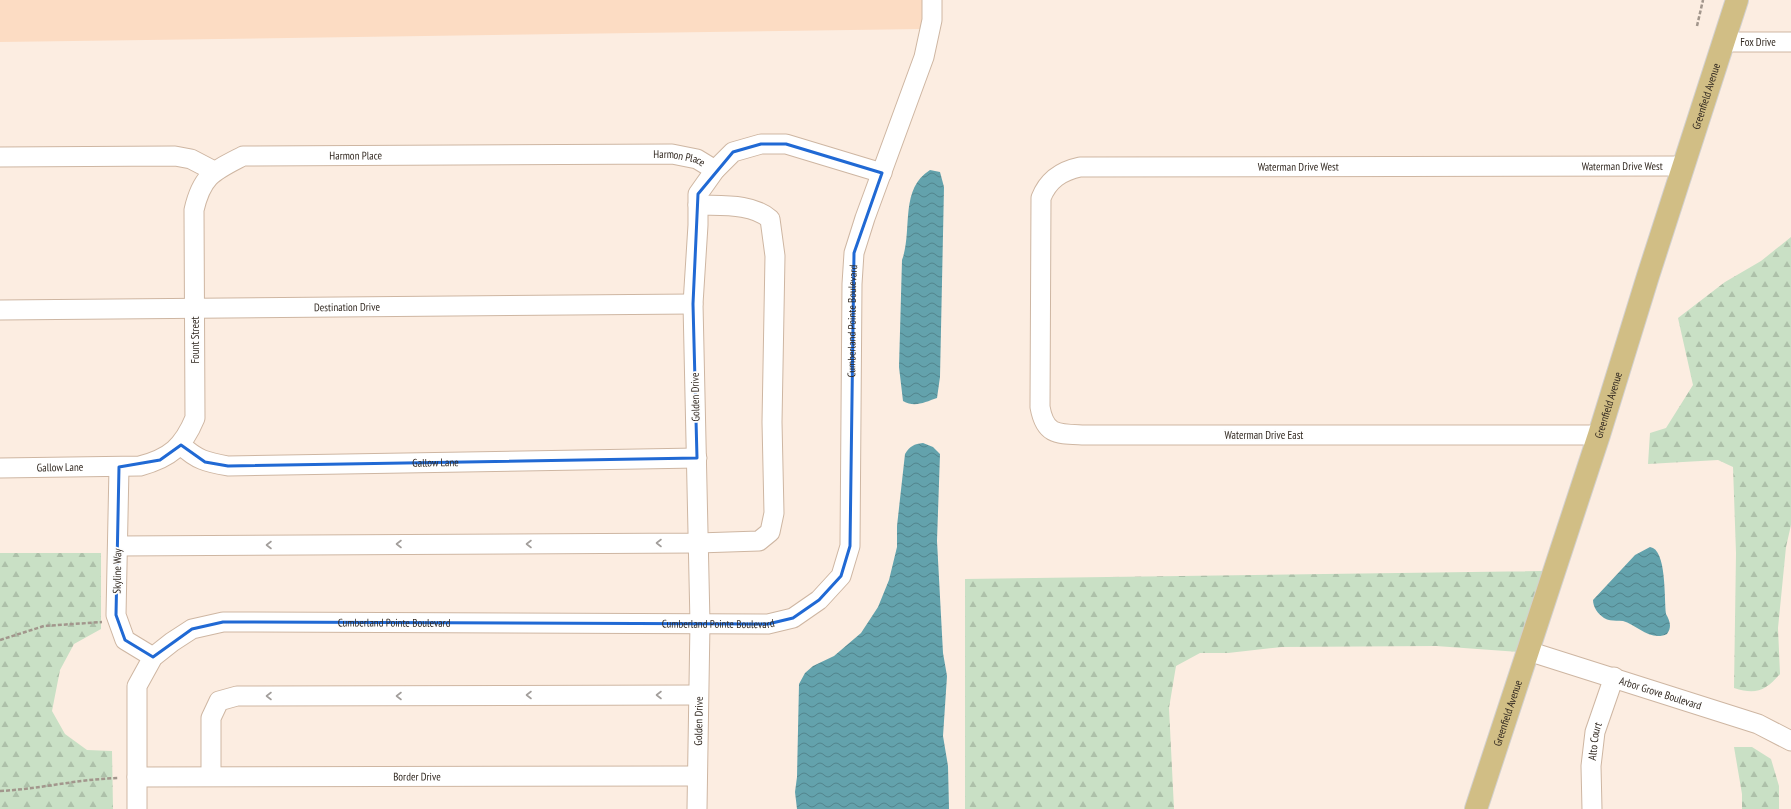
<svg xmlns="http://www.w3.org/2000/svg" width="1791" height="809" viewBox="0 0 1791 809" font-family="'PT Sans Narrow',sans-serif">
<defs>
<pattern id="forest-firs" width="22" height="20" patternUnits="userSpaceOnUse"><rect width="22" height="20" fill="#c9e0c5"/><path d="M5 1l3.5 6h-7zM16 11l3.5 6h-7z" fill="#adc0a9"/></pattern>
<pattern id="water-waves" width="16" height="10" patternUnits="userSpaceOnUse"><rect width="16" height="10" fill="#63a2ac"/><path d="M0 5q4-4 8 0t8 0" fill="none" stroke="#52848c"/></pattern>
</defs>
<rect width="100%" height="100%" fill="#fcede1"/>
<path fill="#fcdcc3" d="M0,0H922V29L0,42Z"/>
<path fill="url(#forest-firs)" d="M1791,237V525L1786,547L1778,628L1780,674C1765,691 1756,695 1734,688L1736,553L1733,467L1718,460L1648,464L1650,433L1666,428L1693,385L1678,318L1725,282L1761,261Z
M0,553H101V629L74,644L60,670L52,711L65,734L87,750L112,751L113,809H0Z
M1545,571L1519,652L1436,646L1282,647L1228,653H1200L1176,666L1169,708L1174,809H965V579Z
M1734,747H1752L1771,759L1779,786V809H1742V794Z"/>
<path fill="url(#water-waves)" d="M930,170L940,172L944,187L940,377L937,398C925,402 915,408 903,401L899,367L902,260C913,231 899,189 930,170Z
M923,443L933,447L940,454L937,541L943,653L947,676L943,736L948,766L949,809H797L795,792L797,777L799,684L805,673L813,666L834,656L861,633L878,607L889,580L897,547V526L905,454C910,446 914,444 923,443Z
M1650,547C1667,549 1664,599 1666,614C1670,621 1672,627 1667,634C1651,642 1637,625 1623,621C1616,620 1610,622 1604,618C1598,614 1593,607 1593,600L1635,555Z"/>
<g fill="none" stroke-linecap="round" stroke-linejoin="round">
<defs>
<g id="minor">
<path id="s1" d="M1724,42H1791"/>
<path d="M0,157L175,156L191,159L214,171"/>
<path id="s2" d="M0,310L693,304"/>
<path id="s3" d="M1599,435H1082C1057,434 1045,435 1040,407L1041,198C1048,180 1061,171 1080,167L1684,166"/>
<path id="s4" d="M181,445C197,460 206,462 228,466L697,458"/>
<path d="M119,467L116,615L125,640L153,657"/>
<path id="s5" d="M0,468L140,466C170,458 183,447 195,418L194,210C202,175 214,171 243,156L672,154L697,159L715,170"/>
<path d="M118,546L698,543L759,541L770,532L774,513L772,422L775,256L770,219C752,203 721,206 698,205"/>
<path id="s6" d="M1528,651L1758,724L1791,741"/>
<path d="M211,776V718L219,701L237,696L698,695"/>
<path id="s7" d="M137,777L697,776"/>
<path id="s8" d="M137,809V686L153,657L172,642L192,629L223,622L768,624L793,618L819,600L841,576L850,546L852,284L854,253L865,218L924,57L932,20V0"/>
<path id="s9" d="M697,809L700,623L693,304L698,225V194L715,170L733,152L761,144H786L882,173"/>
<path id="s10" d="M1592,809L1591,766L1595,732L1614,677"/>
</g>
<g id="major">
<path id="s11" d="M1476,809L1599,435L1648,276L1737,0"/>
</g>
</defs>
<use href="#minor" stroke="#ceb6a2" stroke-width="21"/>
<use href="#major" stroke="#d2d0ce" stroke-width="24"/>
<path stroke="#a2968c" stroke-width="2.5" stroke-dasharray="4 2" stroke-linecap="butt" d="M1697,26L1703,0
M0,640L44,626L102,622
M0,791C40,789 78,779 119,778"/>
<use href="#minor" stroke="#fff" stroke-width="19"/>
<use href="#major" stroke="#d1be85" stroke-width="22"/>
</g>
<defs><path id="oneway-chevron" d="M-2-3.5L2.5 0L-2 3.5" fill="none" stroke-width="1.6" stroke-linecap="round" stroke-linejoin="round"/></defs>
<g stroke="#a29e9b">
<use href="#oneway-chevron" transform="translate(659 543) rotate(180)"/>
<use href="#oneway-chevron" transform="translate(399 544) rotate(180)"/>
<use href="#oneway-chevron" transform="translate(529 544) rotate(180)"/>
<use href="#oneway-chevron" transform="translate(269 545) rotate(180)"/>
<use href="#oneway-chevron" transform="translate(529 695) rotate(180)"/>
<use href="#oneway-chevron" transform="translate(659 695) rotate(180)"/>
<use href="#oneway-chevron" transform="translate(269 696) rotate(180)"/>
<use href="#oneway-chevron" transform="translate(399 696) rotate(180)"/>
</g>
<path fill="none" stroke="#2069d4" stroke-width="3" stroke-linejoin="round" d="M761,144H786L882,173L854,253L850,546L841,576L819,600L793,618L768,624L223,622L192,629L153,657L125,640L116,615L119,467L160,460L181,445L205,462L228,466L697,458L693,304L698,194L733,152Z"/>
<g text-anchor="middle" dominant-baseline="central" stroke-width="3.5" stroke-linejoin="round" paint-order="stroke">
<g font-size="11" fill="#312820" stroke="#fdfdfd">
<text stroke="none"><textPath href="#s1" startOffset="34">Fox Drive</textPath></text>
<text stroke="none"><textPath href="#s11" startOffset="749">Greenfield Avenue</textPath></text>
<text stroke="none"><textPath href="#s5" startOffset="614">Harmon Place</textPath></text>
<text stroke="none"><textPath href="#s5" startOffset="938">Harmon Place</textPath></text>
<text stroke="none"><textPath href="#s3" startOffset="1054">Waterman Drive West</textPath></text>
<text stroke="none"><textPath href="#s3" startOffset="1378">Waterman Drive West</textPath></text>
<text stroke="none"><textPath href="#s2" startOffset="347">Destination Drive</textPath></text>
<text stroke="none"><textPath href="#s8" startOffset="1127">Cumberland Pointe Boulevard</textPath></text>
<text transform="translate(195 340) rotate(-90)">Fount Street</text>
<text transform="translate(695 397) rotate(-91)">Golden Drive</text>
<text stroke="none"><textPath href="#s11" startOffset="425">Greenfield Avenue</textPath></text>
<text x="1264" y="435">Waterman Drive East</text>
<text stroke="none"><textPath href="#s4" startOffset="260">Gallow Lane</textPath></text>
<text stroke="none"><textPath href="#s5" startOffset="60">Gallow Lane</textPath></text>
<text transform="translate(117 571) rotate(-89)">Skyline Way</text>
<text stroke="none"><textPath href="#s8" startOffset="407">Cumberland Pointe Boulevard</textPath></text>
<text stroke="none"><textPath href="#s8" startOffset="731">Cumberland Pointe Boulevard</textPath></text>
<text stroke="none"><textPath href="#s6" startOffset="139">Arbor Grove Boulevard</textPath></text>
<text stroke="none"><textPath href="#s11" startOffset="101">Greenfield Avenue</textPath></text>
<text stroke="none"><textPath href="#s9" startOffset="88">Golden Drive</textPath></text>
<text stroke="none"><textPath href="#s10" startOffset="68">Alto Court</textPath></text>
<text stroke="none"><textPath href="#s7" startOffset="280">Border Drive</textPath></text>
</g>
</g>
</svg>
